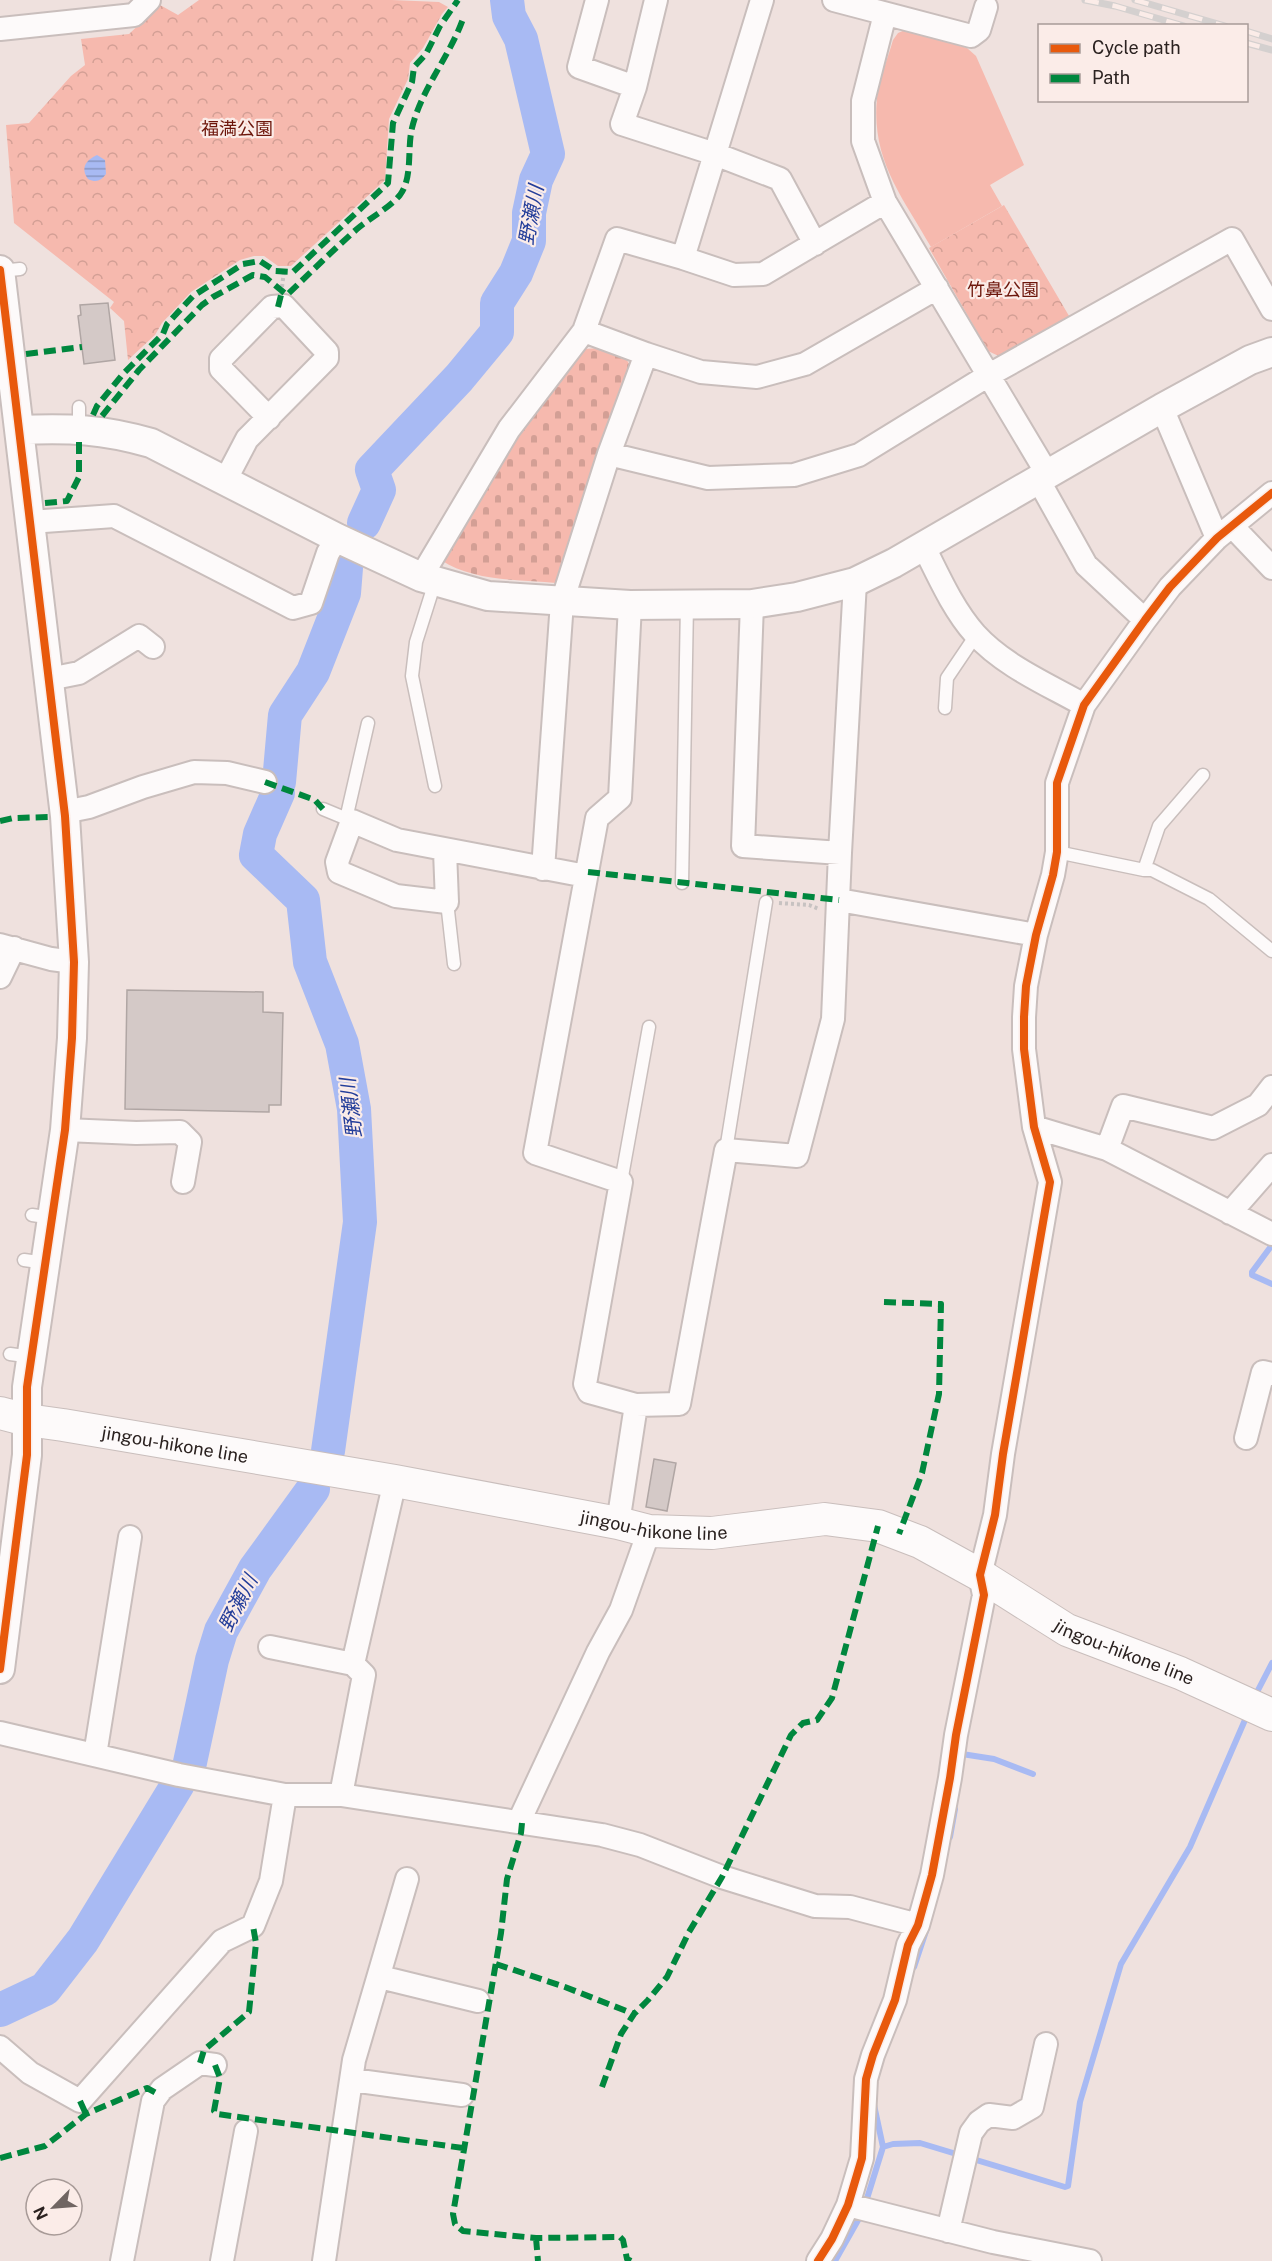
<svg xmlns="http://www.w3.org/2000/svg" width="1272" height="2261" viewBox="0 0 1272 2261" font-family="'Public Sans','Noto Sans JP',sans-serif">
<defs>
<pattern id="cemetery-stones" width="16" height="16" patternUnits="userSpaceOnUse" patternTransform="scale(1.5)"><rect width="16" height="16" fill="#f6b9ae"/><path d="M2 7V4a2 2 0 0 1 4 0v3zM10 15v-3a2 2 0 0 1 4 0v3z" fill="#d39f95"/></pattern>
<pattern id="park-crowns" width="20" height="18" patternUnits="userSpaceOnUse" patternTransform="scale(1.5)"><rect width="20" height="18" fill="#f6b9ae"/><path d="M2 6a3 3 0 1 1 6 0M12 15a3 3 0 1 1 6 0" fill="none" stroke="#d39f95"/></pattern>
<pattern id="water-rules" width="6" height="5" patternUnits="userSpaceOnUse" patternTransform="scale(1.5)"><rect width="6" height="5" fill="#a8baf3"/><path d="M0 2.5h6" fill="none" stroke="#8997c4"/></pattern>
</defs>
<rect width="100%" height="100%" fill="#efe1de"/>
<path fill="url(#cemetery-stones)" d="M600,348L624,355L632,369L556,583C519,580 472,581 441,560L522,423L584,349Z"/>
<path fill="url(#park-crowns)" d="M199,0H392L439,2L448,7L442,14L423,48L410,63L408,79L389,119L385,180L291,266H278L264,256H254L240,260L191,292L162,323L155,335L128,360L124,321L110,308L114,302L14,223L6,125L29,123L71,76L85,65L81,39L129,34L160,5L178,15Z
M1004,205L1072,321L1005,359L988,351L929,248Z"/>
<path fill="#f6b9ae" d="M905,30L967,48L976,56L1024,165L990,185L1002,206L931,247C902,196 871,160 877,98C879,79 888,58 893,40L898,33Z"/>
<path fill="url(#water-rules)" d="M97,155L105,160L106,174C101,181 96,183 88,179C80,168 86,160 97,155Z"/>
<g fill="none" stroke-linecap="round" stroke-linejoin="round">
<path stroke="#a8baf3" stroke-width="6" d="M1272,1245L1252,1272V1275L1272,1284
M1255,1696L1272,1663
M961,1757L962,1754L994,1759L1033,1774
M950,1837L955,1809
M914,1967L927,1928
M883,2147L893,2144L920,2143L1065,2187L1068,2186L1080,2102L1121,1964L1190,1847L1248,1713
M865,2205L883,2147L874,2105
M835,2261L861,2215"/>
<path stroke="#a8baf3" stroke-width="34" d="M364,523L379,490L372,470L459,378L497,332V303L516,273L529,241V213L536,180L548,154L521,39L509,16L507,0
M279,782L285,715L313,672L344,593L346,568
M278,793L260,834L256,855L303,900L310,962L342,1044L354,1109L360,1222L328,1451
M189,1767L212,1660L221,1631L255,1569L313,1489
M0,2010L45,1989L83,1940L178,1784"/>
</g>
<path fill="#d4c9c7" stroke="#b0a6a4" stroke-width="1.5" d="M108,303L115,360L84,364L78,316L81,315L80,305Z
M127,990L263,992V1012L283,1013L281,1105H269V1112L125,1109Z
M654,1459L676,1463L667,1511L646,1507Z"/>
<g fill="none" stroke-linecap="round" stroke-linejoin="round">
<defs>
<path id="service" d="M0,271L20,269
M79,407V428
M945,708L947,678L976,635
M435,786L412,676L416,642L435,582
M323,809L352,821
M346,819L368,723
M1057,852L1144,870L1159,826L1203,775
M1144,870H1152L1209,899L1272,951
M682,883L687,604
M447,902L454,964
M726,1150L766,902
M621,1182L649,1027
M32,1215L53,1218
M24,1260L46,1263
M10,1354L32,1357"/>
<path id="minor" d="M597,0L579,67L635,87
M656,0L635,87L622,124L715,154L762,0
M834,0L971,36L979,30L986,7
M885,14L863,101V141L885,202L1048,475
M0,29L134,15L149,0
M683,258L715,154L780,179L815,244
M646,354L701,372L757,377L805,364L937,288
M1162,408L1217,538
M609,454L708,478L794,475L859,455L989,375L1232,239L1272,309
M225,481L247,439L327,358V352L284,306L272,307L221,359V369L269,418
M1039,481L1086,565L1145,620
M30,522L114,516L293,608L311,603L328,553L337,538
M1232,526L1272,568
M924,547C939,577 953,609 975,634C1004,666 1047,684 1084,705
M421,577L509,429L584,331L617,239L683,258L734,275L763,274L885,202
M752,604L743,846L840,853L855,582
M630,605L620,798L597,818L535,1153L621,1182L585,1384L589,1392L636,1405
M49,679L79,673L139,636L153,647
M64,812L89,807L143,787L194,772L227,773L265,782
M445,851L447,902L396,896L339,872L337,862L352,821L397,840L586,876
M543,869L562,602L609,454L646,354L584,331
M839,900L1036,935
M0,945L51,959L74,962
M0,977L14,948
M1034,1127L1107,1149L1272,1234
M65,1130L136,1133L180,1132L190,1142L183,1182
M1107,1149L1123,1106L1213,1128L1258,1105L1272,1087
M1230,1213L1272,1165
M1246,1438L1263,1372L1272,1374
M618,1523L636,1405L679,1404L726,1150L797,1156L833,1019L840,853
M270,1647L353,1664
M0,1733L179,1775L285,1795H341L602,1835L640,1845L722,1877L815,1906L850,1907L918,1925
M95,1755L130,1537
M341,1795L364,1675L353,1664L395,1481
M522,1823V1815L598,1652L621,1610L649,1531
M380,1977L478,2001
M0,2047L30,2073L80,2101L222,1941L253,1926L271,1881L285,1795
M352,2080L462,2095
M848,2205L993,2242L1090,2261
M948,2231L971,2133L979,2122L989,2115L1013,2118L1032,2107L1046,2044
M122,2261L153,2101L162,2089L200,2063L215,2065
M222,2261L246,2131
M324,2261L354,2060L407,1879
M818,2261L832,2239L848,2205L862,2158L866,2079L873,2055L895,2000L908,1945L918,1925L932,1875L950,1778L956,1735L984,1595L980,1575L995,1515L1003,1454L1050,1182L1034,1127L1024,1049V1017L1026,986L1036,935L1053,875L1057,852V783L1084,705L1145,620L1170,587L1217,538L1272,493"/>
<path id="tertiary" d="M0,270L65,816L74,962L72,1038L65,1130L27,1387V1455L0,1669
M19,430C70,428 102,429 151,443L337,538L421,577L488,596L630,605L752,604L797,597L855,582L894,563L1162,408L1250,360L1272,352"/>
<g id="secondary">
<path id="s1" d="M0,1413L27,1420L63,1425L395,1481L618,1523L649,1531L712,1533L825,1519L878,1526L920,1542L980,1575L1067,1630L1180,1673L1272,1715"/>
</g>
</defs>
<use href="#service" stroke="#c9bebc" stroke-width="15"/>
<use href="#minor" stroke="#c9bebc" stroke-width="26"/>
<use href="#tertiary" stroke="#c9bebc" stroke-width="32"/>
<use href="#secondary" stroke="#c9bebc" stroke-width="34"/>
<path stroke="#c7c2c1" stroke-width="4" stroke-dasharray="3 3" stroke-linecap="butt" d="M282,287L284,271
M779,903L809,905L819,909"/>
<use href="#service" stroke="#fdfafa" stroke-width="12"/>
<use href="#minor" stroke="#fdfafa" stroke-width="22"/>
<use href="#tertiary" stroke="#fdfafa" stroke-width="28"/>
<use href="#secondary" stroke="#fdfafa" stroke-width="32"/>
<defs>
<path id="rail" d="M1085,0L1115,6L1184,26
M1135,0L1225,26
M1246,31L1272,39
M1246,43L1272,50"/>
</defs>
<use href="#rail" stroke="#d4d0cf" stroke-width="7"/>
<use href="#rail" stroke="#fbece8" stroke-width="4.5" stroke-dasharray="14" stroke-linecap="butt"/>
<path stroke="#00873e" stroke-width="6" stroke-dasharray="12 6" stroke-linecap="butt" d="M278,307L282,291
M26,354L82,347
M93,415L97,406L123,374L163,334L167,324L193,296L243,264L260,261L275,271L293,272L388,183L393,123L412,82L414,67L426,54L440,26L458,0
M102,416L139,370L202,305L213,297L253,275L265,277L287,295C310,273 333,250 357,229C370,218 389,208 400,195C413,178 407,148 412,128C422,87 451,55 464,16
M45,503L67,501L79,477V442
M265,782L315,800L323,809
M0,821L13,818L51,817
M588,872L839,900
M884,1302L941,1304L939,1394L922,1473L899,1534
M522,1823L521,1833L507,1879L501,1933L453,2214L455,2224L463,2231L536,2238L620,2237L623,2240L627,2259L631,2261
M496,1964L565,1987L634,2014
M200,2063L204,2050L249,2012L256,1943L253,1926
M215,2065L220,2078L214,2111L217,2114L463,2148
M602,2087L621,2034L634,2014L648,2000L667,1977L689,1932L722,1877L791,1735L803,1723L817,1720L832,1698L878,1526
M80,2101L86,2114
M0,2158L45,2146L86,2114L147,2088L158,2094
M536,2238L538,2261"/>
<defs>
<path id="cycleway" d="M0,270L65,816L74,962L72,1038L65,1130L27,1387V1455L0,1669
M818,2261L832,2239L848,2205L862,2158L866,2079L873,2055L895,2000L908,1945L918,1925L932,1875L950,1778L956,1735L984,1595L980,1575L995,1515L1003,1454L1050,1182L1034,1127L1024,1049V1017L1026,986L1036,935L1053,875L1057,852V783L1084,705L1145,620L1170,587L1217,538L1272,493"/>
</defs>
<use href="#cycleway" stroke="#fbece8" stroke-width="11"/>
<use href="#cycleway" stroke="#e8590c" stroke-width="8"/>
</g>
<g text-anchor="middle" dominant-baseline="central" stroke-width="4.5" stroke-linejoin="round" paint-order="stroke">
<g font-size="18" fill="#6d160b" stroke="#fbece8">
<text x="237" y="128">福満公園</text>
<text x="1003" y="289">竹鼻公園</text>
</g>
<g font-size="18" fill="#2b2220" stroke="#fbece8">
<text stroke="none"><textPath href="#s1" startOffset="178">jingou-hikone line</textPath></text>
<text stroke="none"><textPath href="#s1" startOffset="664">jingou-hikone line</textPath></text>
<text stroke="none"><textPath href="#s1" startOffset="1168">jingou-hikone line</textPath></text>
</g>
<g font-size="20" font-style="italic" fill="#243e9a" stroke="#fbece8">
<text transform="translate(531 215) rotate(-80)">野瀬川</text>
<text transform="translate(351 1108) rotate(-97)">野瀬川</text>
<text transform="translate(238 1603) rotate(-63)">野瀬川</text>
</g>
</g>
<rect x="1038" y="24" width="210" height="78" fill="#fbece8" stroke="#a89b98" stroke-width="1.5"/>
<rect x="1050" y="44" width="30" height="9" fill="#e8590c" stroke="#a89b98" stroke-width="1.5"/>
<text x="1092" y="54" font-size="18" fill="#2b2220">Cycle path</text>
<rect x="1050" y="74" width="30" height="9" fill="#00873e" stroke="#a89b98" stroke-width="1.5"/>
<text x="1092" y="84" font-size="18" fill="#2b2220">Path</text>
<g transform="translate(54 2207) rotate(245)"><circle r="28" fill="#fbece8" stroke="#a89b98" stroke-width="1.5"/>
<path d="M0-4.5L10 22L0 15L-10 22Z" fill="#706562"/>
<text y="-9" font-size="16" font-weight="bold" text-anchor="middle" fill="#2b2220">N</text>
</g>
</svg>
